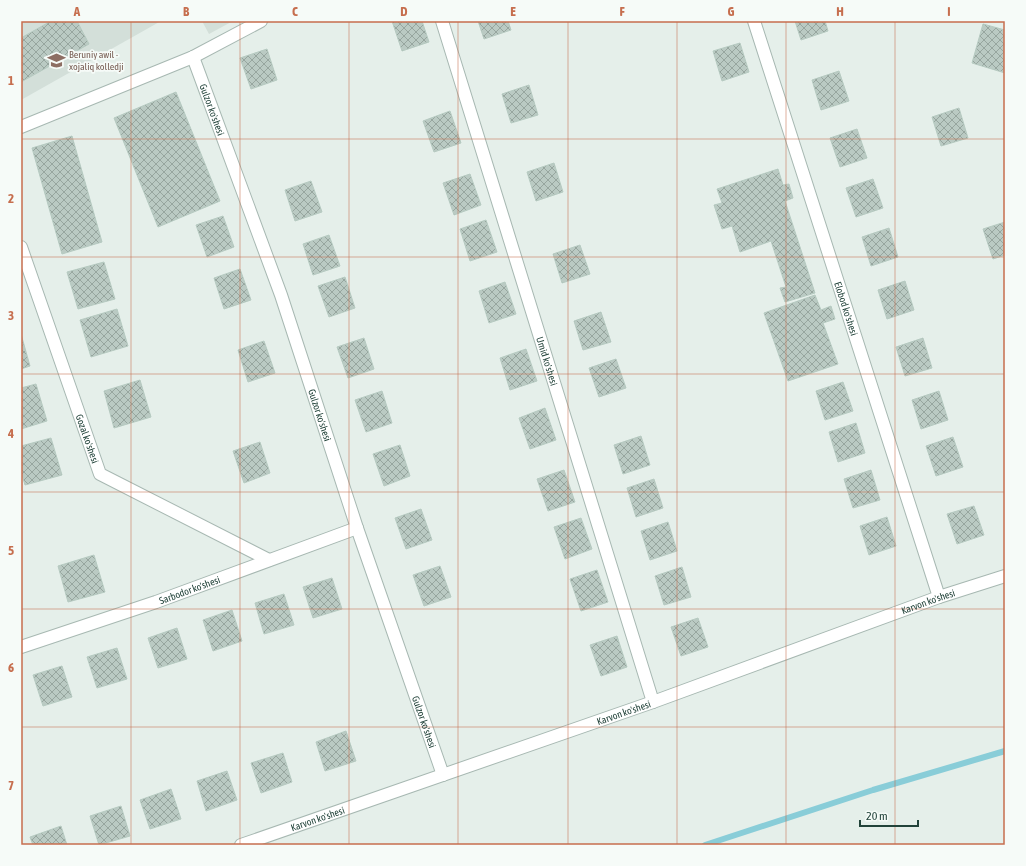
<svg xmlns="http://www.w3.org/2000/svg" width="1026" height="866" viewBox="0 0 1026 866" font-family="'Asap Condensed',sans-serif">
<defs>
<pattern id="building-cross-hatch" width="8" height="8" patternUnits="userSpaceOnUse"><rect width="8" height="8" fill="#bacac3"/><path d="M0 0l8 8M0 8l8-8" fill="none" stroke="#97a69f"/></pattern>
</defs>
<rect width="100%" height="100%" fill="#e5efea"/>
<path fill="#d3dfd9" d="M21,21H161L21,100Z
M202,21H233L209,34Z"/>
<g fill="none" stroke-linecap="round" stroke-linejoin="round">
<path stroke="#89cdd8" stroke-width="6" d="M705,845L873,790L1005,751"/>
</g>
<path fill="url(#building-cross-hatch)" stroke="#b6cac1" d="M51,21H77L89,44L21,82V38Z
M392,21H422L429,42L402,51Z
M478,21H508L511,30L484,39Z
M795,21H825L828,31L801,40Z
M983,24L1005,30V73L972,63Z
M740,43L749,72L722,81L713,51Z
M267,49L277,80L251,89L240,58Z
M839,71L849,101L821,110L812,80Z
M529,85L538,115L511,123L502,94Z
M176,92L220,201L158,227L114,118Z
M959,108L968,138L941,146L932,117Z
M450,111L461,143L434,152L423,121Z
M857,129L867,158L840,167L830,138Z
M72,136L102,242L62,254L32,148Z
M554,163L563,192L536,201L527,172Z
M778,169L783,185L789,184L793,198L785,201L815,293L785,302L780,288L786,287L771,241L740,252L732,226L722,229L714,205L722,203L717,189Z
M470,174L481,205L454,215L443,183Z
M873,179L883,208L856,217L846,188Z
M311,181L322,212L295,221L285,190Z
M223,216L234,247L207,257L196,225Z
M486,220L497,252L470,261L460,229Z
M1005,222V255L993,259L983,229Z
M889,228L898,257L871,266L862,237Z
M329,235L340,266L313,275L303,244Z
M580,245L590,274L562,283L553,254Z
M104,262L115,299L78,309L67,272Z
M240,269L251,300L224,309L214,278Z
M345,277L355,308L329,317L318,286Z
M905,281L914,310L887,319L878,290Z
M505,282L516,314L489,323L479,291Z
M815,295L821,310L831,306L835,319L823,323L838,364L788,381L764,313Z
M117,309L128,346L91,357L80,320Z
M601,312L611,342L583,350L574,321Z
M21,334L30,366L21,369Z
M364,338L374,369L348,378L337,347Z
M923,338L932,368L905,376L896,347Z
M264,341L275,373L248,382L238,350Z
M526,349L537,381L510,390L500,358Z
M616,359L626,388L599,397L589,368Z
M140,380L151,417L114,428L104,391Z
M843,382L853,411L825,420L816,391Z
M36,384L47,421L21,429V388Z
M382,391L392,423L366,432L355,400Z
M939,391L948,420L921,429L912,400Z
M545,408L556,440L530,449L519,418Z
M856,423L865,453L838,462L829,432Z
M641,436L650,465L623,474L614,445Z
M953,437L963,467L936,476L926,446Z
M51,438L62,475L25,485L21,472V446Z
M260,442L270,473L244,483L233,451Z
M400,445L410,476L384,486L373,454Z
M564,470L575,502L548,511L537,479Z
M871,470L880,500L853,508L844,479Z
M654,479L663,508L636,517L627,488Z
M974,506L984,535L957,544L947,514Z
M421,509L432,540L406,549L395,518Z
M887,517L896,546L869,555L860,526Z
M581,518L592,549L565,559L554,527Z
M668,522L677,551L650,560L641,531Z
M94,555L105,592L68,602L58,566Z
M440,566L451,597L424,606L413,575Z
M682,567L691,597L664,605L655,576Z
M597,570L608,602L581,611L570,579Z
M332,578L342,609L313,618L303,587Z
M284,594L294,625L264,634L255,603Z
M232,610L242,641L213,651L203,620Z
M698,618L708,647L681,656L671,627Z
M177,628L187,659L158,668L148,638Z
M617,636L627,667L601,676L590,645Z
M117,648L127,679L97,688L87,657Z
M62,666L72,697L43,706L33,675Z
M346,731L356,761L325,771L316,742Z
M283,753L292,782L261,793L251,763Z
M227,771L237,800L206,811L197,781Z
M171,789L181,819L150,829L140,800Z
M121,806L130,836L99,845L90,816Z
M61,826L67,845H33L30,837Z"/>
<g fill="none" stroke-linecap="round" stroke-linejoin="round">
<defs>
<g id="street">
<path id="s1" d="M442,21L653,702"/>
<path id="s2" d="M754,21L939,597"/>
<path id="s3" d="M193,57L281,295L357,528L443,775"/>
<path d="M21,127L193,57L261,21"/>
<path id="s4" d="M21,247L100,474L269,560"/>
<path id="s5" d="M21,647L156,602L357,528"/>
<path id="s6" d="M241,845L653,702L939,597L1005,576"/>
</g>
</defs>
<use href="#street" stroke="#a7b8b2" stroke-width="14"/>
<use href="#street" stroke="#fff" stroke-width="12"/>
</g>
<path fill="none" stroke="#c66e4e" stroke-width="1" stroke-opacity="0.55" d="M131,21V845M240,21V845M349,21V845M458,21V845M568,21V845M677,21V845M786,21V845M895,21V845M21,139H1005M21,257H1005M21,374H1005M21,492H1005M21,609H1005M21,727H1005"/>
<defs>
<symbol id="university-bare" viewBox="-9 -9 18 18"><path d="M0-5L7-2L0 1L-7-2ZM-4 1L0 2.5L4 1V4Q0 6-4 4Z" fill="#8d6e63" stroke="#f6fbf8" stroke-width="2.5" paint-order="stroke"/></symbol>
</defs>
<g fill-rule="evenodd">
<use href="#university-bare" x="44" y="48" width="25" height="25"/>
</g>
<g text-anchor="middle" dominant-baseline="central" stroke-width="3.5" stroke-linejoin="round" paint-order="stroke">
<g font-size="10" fill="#785e54" stroke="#f6fbf8" text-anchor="start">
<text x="69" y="54">Beruniy awil -<tspan x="69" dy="12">xojaliq kolledji</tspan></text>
</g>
<g font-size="10" fill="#22433a" stroke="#f6fbf8">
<text stroke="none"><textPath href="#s3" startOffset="56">Gulzor ko'shesi</textPath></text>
<text stroke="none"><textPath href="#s2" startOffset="302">Elobod ko'shesi</textPath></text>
<text stroke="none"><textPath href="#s1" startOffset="356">Umid ko'shesi</textPath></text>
<text stroke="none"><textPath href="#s3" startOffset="380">Gulzor ko'shesi</textPath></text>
<text stroke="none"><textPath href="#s4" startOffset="203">Gozal ko'shesi</textPath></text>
<text stroke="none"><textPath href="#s5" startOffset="178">Sarbodor ko'shesi</textPath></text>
<text stroke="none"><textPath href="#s6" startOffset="729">Karvon ko'shesi</textPath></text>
<text stroke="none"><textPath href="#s6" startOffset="405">Karvon ko'shesi</textPath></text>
<text stroke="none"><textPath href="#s3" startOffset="704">Gulzor ko'shesi</textPath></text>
<text stroke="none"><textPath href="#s6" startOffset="81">Karvon ko'shesi</textPath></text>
</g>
</g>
<rect width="1026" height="866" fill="none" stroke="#f6fbf8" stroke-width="44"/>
<path d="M860 820v6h58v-6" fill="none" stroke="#22433a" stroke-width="2"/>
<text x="866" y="820" font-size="12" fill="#22433a" stroke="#f6fbf8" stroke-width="3" paint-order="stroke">20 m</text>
<rect x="22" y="22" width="982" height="822" fill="none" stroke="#c66e4e" stroke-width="1.5"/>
<g font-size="13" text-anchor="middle" font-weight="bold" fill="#c66e4e">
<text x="77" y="16">A</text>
<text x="186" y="16">B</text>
<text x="295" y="16">C</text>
<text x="404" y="16">D</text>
<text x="513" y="16">E</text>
<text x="622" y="16">F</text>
<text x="731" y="16">G</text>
<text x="840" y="16">H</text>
<text x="949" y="16">I</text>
<text x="11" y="85">1</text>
<text x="11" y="203">2</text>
<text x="11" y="320">3</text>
<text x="11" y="438">4</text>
<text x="11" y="555">5</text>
<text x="11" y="672">6</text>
<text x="11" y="790">7</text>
</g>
</svg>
